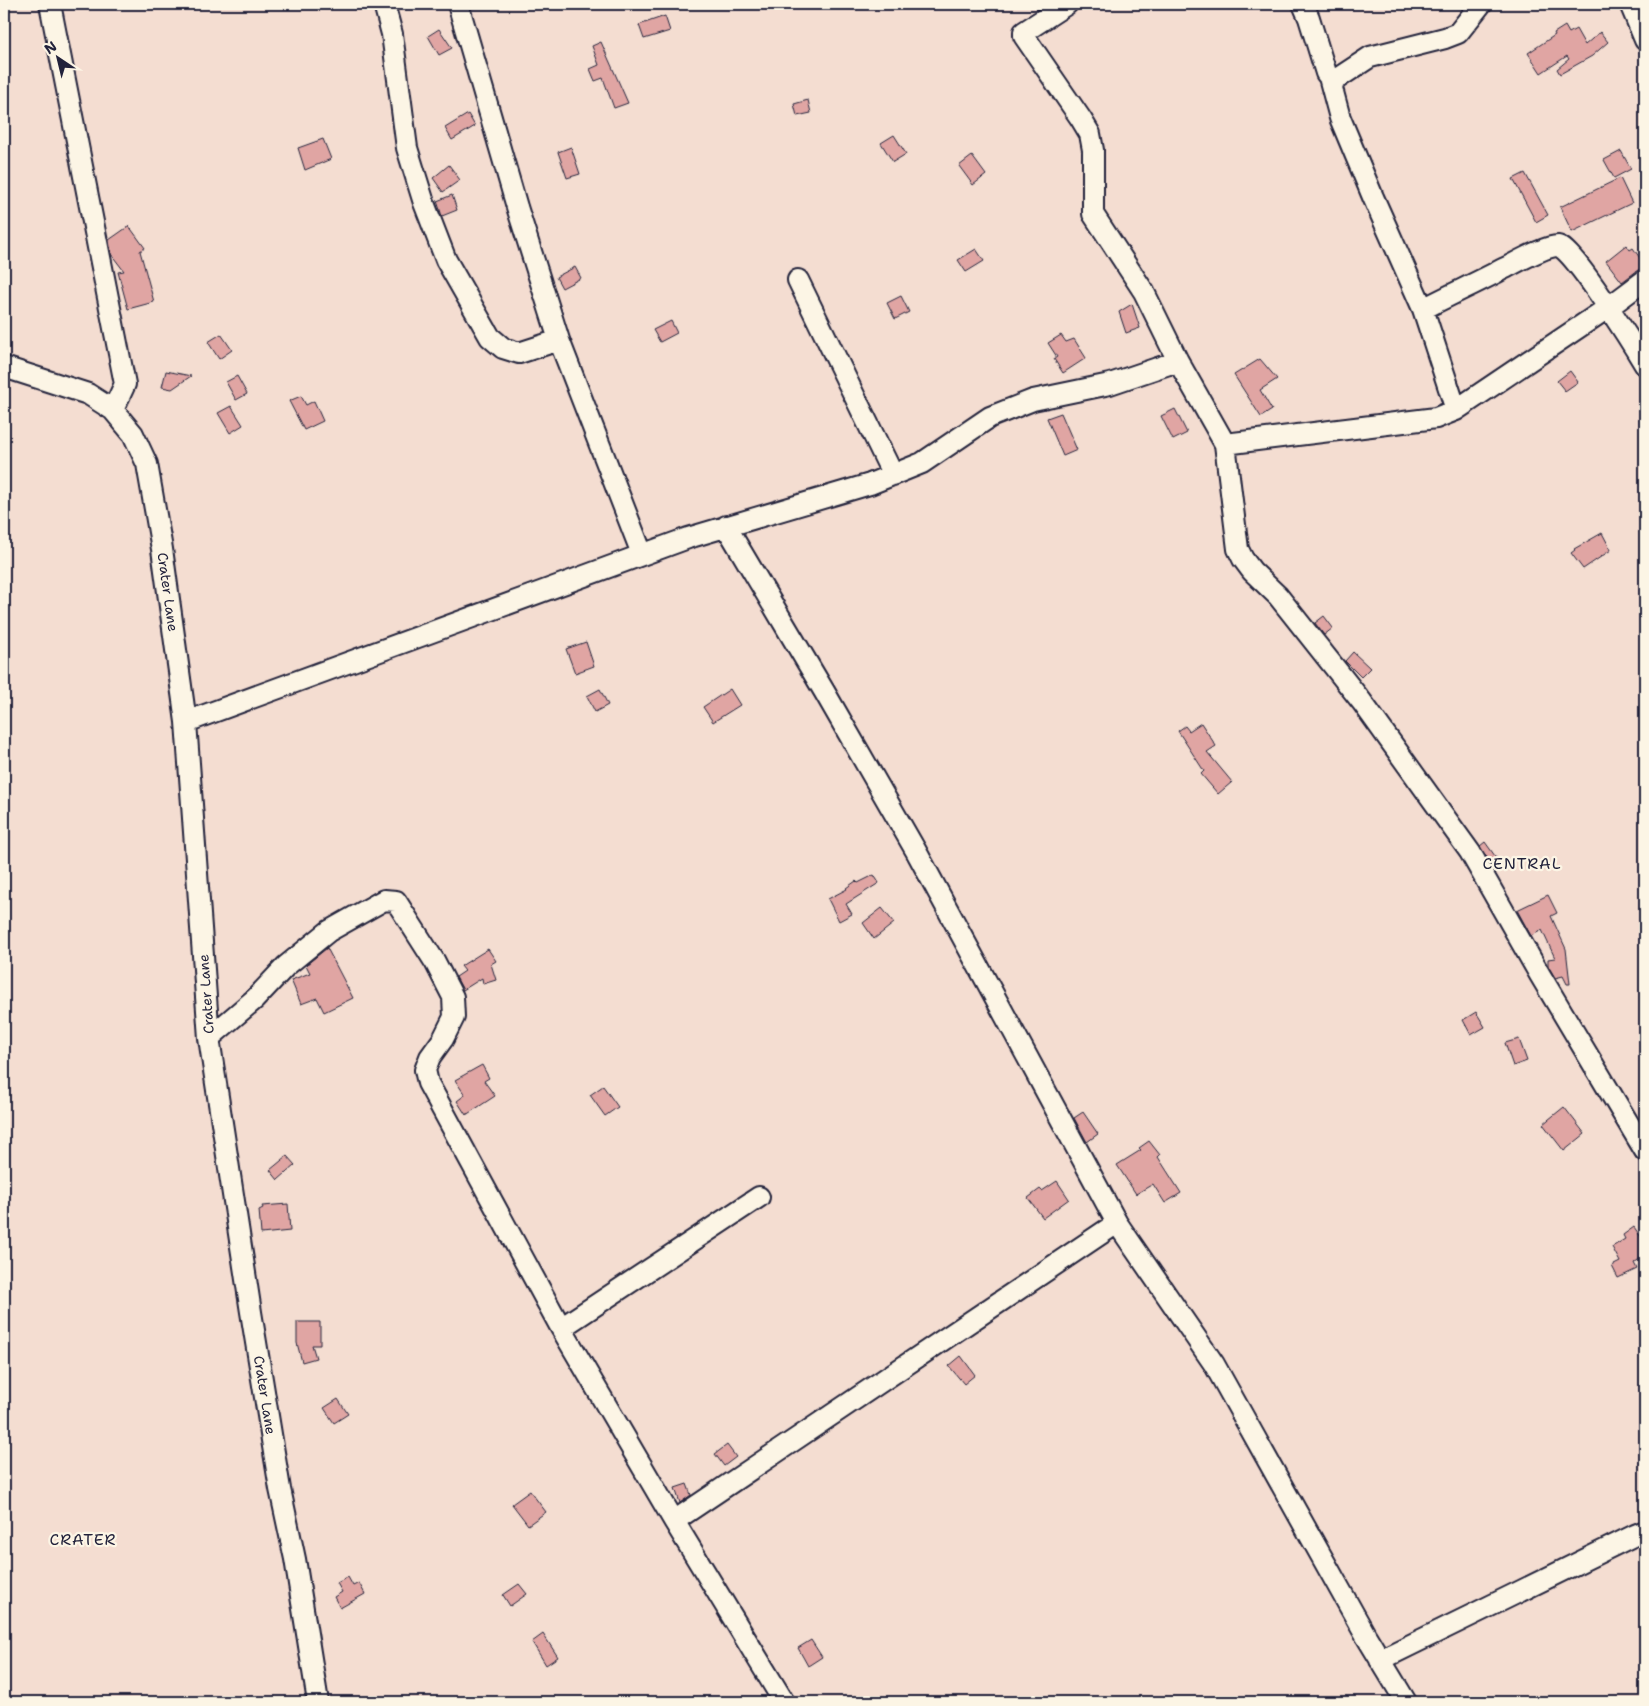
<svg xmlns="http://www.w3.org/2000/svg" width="1649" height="1706" viewBox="0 0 1649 1706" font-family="'Shantell Sans',sans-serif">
<rect width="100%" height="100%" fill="#f4ddd1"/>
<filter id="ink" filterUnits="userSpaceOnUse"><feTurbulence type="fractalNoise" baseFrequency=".02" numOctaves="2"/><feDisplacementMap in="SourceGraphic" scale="10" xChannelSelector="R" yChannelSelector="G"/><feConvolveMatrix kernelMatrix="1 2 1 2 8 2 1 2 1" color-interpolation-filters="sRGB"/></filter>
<g filter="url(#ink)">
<path fill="#e0a5a3" stroke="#22223b" d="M665,16L670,31L644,39L639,25Z
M1565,26L1569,33L1576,29L1585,45L1600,32L1608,42L1592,56L1560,74L1557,69L1569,59L1567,56L1541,73L1528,53L1555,35L1554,33Z
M439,29L452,48L439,55L428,36Z
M601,42L628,103L614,108L603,78L595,81L590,69L599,65L592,46Z
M808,100L811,113L797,116L794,104Z
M468,114L475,126L452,140L445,128Z
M894,135L906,154L893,162L881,143Z
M323,139L331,159L305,170L298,148Z
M571,147L580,174L567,178L558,152Z
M1621,151L1631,169L1614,178L1604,160Z
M972,156L986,175L973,185L959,166Z
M449,165L460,180L443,192L433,178Z
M1525,173L1548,215L1536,222L1513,179Z
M1620,178L1632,203L1572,232L1560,207Z
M452,195L457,210L442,216L437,201Z
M129,226L145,248L140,251L154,302L128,309L118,272L124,271L111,254L109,240Z
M1626,245L1630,250L1633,248L1642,261L1640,264L1642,267L1622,282L1606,261Z
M976,249L984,261L966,272L958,260Z
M575,267L581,278L562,288L556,277Z
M901,296L909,312L895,319L887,303Z
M1132,304L1140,328L1126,333L1119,312Z
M671,321L677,333L660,342L653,330Z
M221,334L232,350L219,359L208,342Z
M1061,335L1066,342L1074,339L1086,358L1063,373L1054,359L1057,357L1048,343Z
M1260,359L1277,379L1260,390L1272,410L1261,417L1234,375Z
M166,371L191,376L172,389L162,387Z
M1570,371L1578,382L1565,391L1557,381Z
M237,376L247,394L236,400L226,382Z
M301,396L306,405L314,401L323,421L304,430L289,401Z
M231,406L243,425L230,433L218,413Z
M1175,409L1187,433L1173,440L1161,416Z
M1061,413L1077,450L1063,456L1047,418Z
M1602,533L1611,550L1583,569L1571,553L1575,550L1574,549Z
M1324,616L1333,628L1324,635L1315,623Z
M586,642L594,666L575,673L566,649Z
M1353,652L1370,668L1361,677L1345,661Z
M600,689L608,705L595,712L587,696Z
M730,689L740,705L713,722L703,707Z
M1201,723L1216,746L1207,752L1232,782L1218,794L1201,774L1204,771L1178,731L1185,726L1189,731Z
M1485,842L1500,863L1493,868L1480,846Z
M874,875L879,883L846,904L852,914L839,921L828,899L847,889L846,888L856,881L858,883Z
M1548,895L1557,913L1551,916L1566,949L1570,984H1567L1563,976L1555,978L1548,966V959L1555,958L1542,930L1531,936L1517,910Z
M882,908L894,923L874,939L863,923Z
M327,948L353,998L324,1012L317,998L301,1004L291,980L310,973L306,965Z
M488,949L496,961L491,964L496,980L483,984L482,978L463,990L456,977L465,971L461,966Z
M1476,1012L1485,1027L1471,1035L1463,1020Z
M1519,1039L1527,1061L1513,1066L1505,1043Z
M482,1065L489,1078L484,1081L495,1096L466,1115L457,1101L465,1095L455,1080Z
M603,1086L618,1107L605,1116L590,1095Z
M1564,1107L1585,1134L1564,1151L1543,1124Z
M1083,1112L1098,1134L1087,1142L1074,1118Z
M1149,1141L1160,1155L1158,1157L1181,1193L1165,1203L1153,1184L1136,1194L1117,1165L1141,1150L1139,1148Z
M287,1156L295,1165L278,1180L270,1170Z
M1057,1181L1069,1199L1043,1218L1028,1198L1040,1189L1042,1191Z
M288,1204L290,1231L261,1234L259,1210L263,1208L262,1206Z
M1634,1227L1645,1243V1255L1634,1263L1637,1269L1618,1278L1612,1266L1620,1262L1612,1247L1625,1239L1623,1235Z
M297,1322H320V1345H312L316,1358L302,1362L297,1343Z
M961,1356L975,1375L964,1384L949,1366Z
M338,1399L348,1414L334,1423L324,1408Z
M727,1445L736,1457L724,1466L715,1454Z
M687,1484L691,1495L680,1503L675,1488Z
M530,1491L546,1512L528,1525L512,1504Z
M348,1577L353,1586L359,1583L365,1594L340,1608L334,1597L342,1592L337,1583Z
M519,1584L527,1594L510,1606L503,1595Z
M543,1634L558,1657L546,1665L532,1642Z
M811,1640L822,1657L808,1666L798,1648Z"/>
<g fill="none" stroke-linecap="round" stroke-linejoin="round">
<defs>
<path id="minor" d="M50,4L125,384L113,410
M384,4L392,34L407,148L424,203L446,260L490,337L503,348L519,353L559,340
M458,4L517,207L559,340L642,554
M1067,4L1024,32V36L1081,119L1090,134L1093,150V214L1144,292L1178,361L1225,444L1238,549L1243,559L1252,571L1278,596L1362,702L1470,852L1540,975L1645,1151
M1303,4L1309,18L1326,73L1329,77L1340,118L1373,197L1423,309L1456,410
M1630,4L1645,40
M1329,77L1338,78L1370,57L1445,38L1458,33L1481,4
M798,280L893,475
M1423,309C1450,295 1478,282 1505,268C1517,262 1545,246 1558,246C1572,247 1635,348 1645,365
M4,367L88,394L113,410L133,434L147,464L162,549L186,722L209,1038L251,1312L280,1489L295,1559L318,1702
M1225,444L1436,418L1456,410L1609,307L1645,280
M726,526L824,691L916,851L1117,1223L1214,1364L1366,1636L1406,1702
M186,722L688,538L870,484L922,463L990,417L1033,400L1110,384L1178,361
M209,1038L255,999L286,966L329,931L384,900L396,901L435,962L453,997L454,1017L443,1039L430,1057L425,1070L428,1083L561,1328L674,1521L784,1702
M561,1328L759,1197
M674,1521L1117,1223
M1380,1660L1635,1535L1645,1531"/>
</defs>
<use href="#minor" stroke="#22223b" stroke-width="24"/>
<use href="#minor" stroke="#fcf5e5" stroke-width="20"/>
</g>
</g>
<g text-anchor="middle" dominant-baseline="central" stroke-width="4.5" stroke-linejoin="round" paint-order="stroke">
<g font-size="14" fill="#22223b" stroke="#fcf5e5">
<text transform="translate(168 592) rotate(82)">Crater Lane</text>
<text transform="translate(206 994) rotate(-94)">Crater Lane</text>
<text transform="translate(265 1395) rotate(81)">Crater Lane</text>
</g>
<g font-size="16" letter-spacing="1" fill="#22223b" stroke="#fcf5e5">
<text x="1522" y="863">CENTRAL</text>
<text x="83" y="1539">CRATER</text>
</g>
</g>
<rect width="1649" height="1706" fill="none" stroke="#fcf5e5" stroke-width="20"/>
<rect x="10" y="10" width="1629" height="1686" fill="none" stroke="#22223b" stroke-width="2" filter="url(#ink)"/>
<g transform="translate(58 58) rotate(325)" stroke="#fcf5e5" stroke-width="4" paint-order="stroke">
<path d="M0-4L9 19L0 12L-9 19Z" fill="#22223b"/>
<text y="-8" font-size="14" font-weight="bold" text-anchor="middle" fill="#22223b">N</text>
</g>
</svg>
